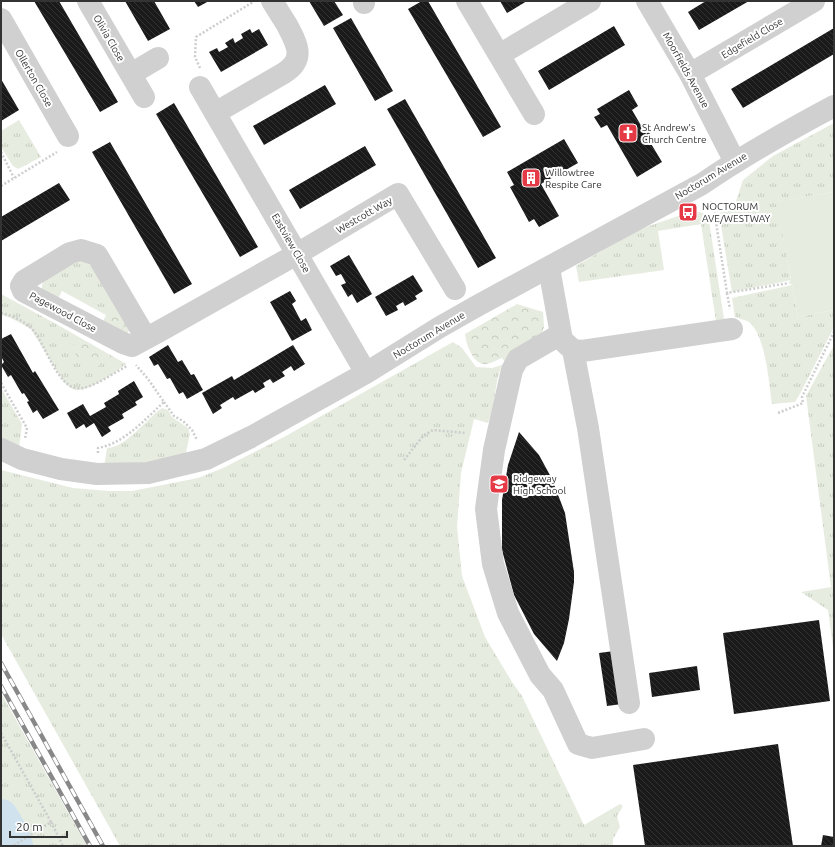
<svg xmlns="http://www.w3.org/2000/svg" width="835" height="847" viewBox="0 0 835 847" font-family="Ubuntu,sans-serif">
<defs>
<pattern id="grass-tufts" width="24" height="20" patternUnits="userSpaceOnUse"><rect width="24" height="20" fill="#e6ecdf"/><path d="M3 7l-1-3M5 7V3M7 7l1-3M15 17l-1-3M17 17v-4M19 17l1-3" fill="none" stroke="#c6cbc0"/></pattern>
<pattern id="forest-crowns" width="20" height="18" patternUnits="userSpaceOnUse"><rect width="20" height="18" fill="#e6ecdf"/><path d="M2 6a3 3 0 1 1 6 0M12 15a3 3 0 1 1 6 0" fill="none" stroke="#c6cbc0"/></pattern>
<pattern id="building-back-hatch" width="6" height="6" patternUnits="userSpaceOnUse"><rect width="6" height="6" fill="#1a1a1a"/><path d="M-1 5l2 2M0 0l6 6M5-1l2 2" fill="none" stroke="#333"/></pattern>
</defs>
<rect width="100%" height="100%" fill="#fff"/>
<path fill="url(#grass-tufts)" d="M19,120L41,157L18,169L13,166L1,147V131Z
M834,123V199L833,192L777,202L791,280L732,292L719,213L733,210L743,180L773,156Z
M693,211L708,214L724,319L716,321L701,224L658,231L664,270L579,282L576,266L640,229Z
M83,261L94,267L129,330L127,336L100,328L106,315L62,291L56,303L42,294V285L44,280L72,263Z
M792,285L798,317L834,310V327L801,392L795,402L772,404C769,384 766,336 749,322C746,320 739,319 735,317L732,298Z
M1,294L58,325L126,364C114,373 90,391 76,390C70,389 67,385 63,381L31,329L11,318L1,315Z
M453,342L462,348L476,367L492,368L502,365C494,383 496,404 488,423L474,419L461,473L457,527L462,576L485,637L512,682L522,696L584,825L620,804L623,806L617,816L620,827L613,839V846H120L1,634V603L3,601L1,598V470L73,488L109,491H132L198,478L223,468L284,437Z
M834,345V655L828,610L801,592L831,587L806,396Z
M1,388L22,424L19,448L1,440Z
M162,408L168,410L172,417L188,428L190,434L185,457L173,460L104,467L107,448C127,447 146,419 162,408Z
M1,693L87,846H1Z"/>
<path fill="url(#forest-crowns)" d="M517,304L543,312L544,327L542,334L505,362L502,358C496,360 489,365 483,364C472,362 466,343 465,334Z
M110,312H117L123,316V327L119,336L107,331L106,316Z
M76,342L91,344L92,352L101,350L105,355L99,366L90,363L86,359H77L73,346Z"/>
<path fill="#e6ecdf" d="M833,192L834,199V310L798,317L792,285L789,283L791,279L776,202Z"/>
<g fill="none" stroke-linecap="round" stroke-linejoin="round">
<path stroke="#cfe2ee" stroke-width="34" d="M1,816L13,836L16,846"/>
</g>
<path fill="url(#building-back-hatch)" d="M34,1H59L118,102L100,112Z
M125,1H154L170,29L148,41Z
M194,1H209L198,7Z
M309,1H334L343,15L324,26Z
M422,1H428L501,127L483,137L408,9Z
M500,1H527L507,13Z
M706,1H749L699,30L688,12Z
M351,18L393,91L375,101L333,28Z
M614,26L625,45L549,90L538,71Z
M834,28V54L743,108L731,89Z
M250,29L252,33L259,29L268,45L221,72L209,52L217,48L219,52L228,47L225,43L233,38L235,43L243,38L241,34Z
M1,79L19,110L1,121Z
M325,85L336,104L264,145L253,126Z
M629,90L638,106L632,110L646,134L649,132L654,140L650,142L662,162L637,177L607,125L601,128L594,117L600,114L597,109Z
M405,99L496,258L478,268L387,109Z
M174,103L258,247L240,257L156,114Z
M564,139L578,163L541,184L559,216L539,227L534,219L529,222L510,187L514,185L507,172Z
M110,142L192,284L174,294L92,152Z
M365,146L376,165L300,209L289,190Z
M59,183L70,200L1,241V217Z
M349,255L372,294L357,303L352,294L348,297L341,285L346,283L341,274L336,276L330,266Z
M413,275L423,291L415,296L417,299L405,306L403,302L396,306L398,310L386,316L375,297Z
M290,291L296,301L292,304L301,321L306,318L312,330L292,341L270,302Z
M11,334L33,373L35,371L59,410L43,419L37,410L33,413L27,402L29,401L24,393L22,394L11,375L8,377L1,365L4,362L1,356V339Z
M168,345L178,362L182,360L191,375L194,374L203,390L187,399L183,392L179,394L170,378L167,379L158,364L154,366L149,357Z
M293,345L305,364L294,371L291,366L282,372L285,376L273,383L270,379L263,383L265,387L255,393L253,390L235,400L233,397L220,405L222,408L213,414L202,393L232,376L234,380Z
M134,381L143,397L135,402L137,405L122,414L124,418L108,427L111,431L102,437L94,423L86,428L84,424L76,429L67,413L83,404L90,416L106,407L104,403L119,394L118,391Z
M519,432L539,455L552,479L565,513L574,572V582L569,619L564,643L557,661L534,634L514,595L502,550V500L508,465Z
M819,620L830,701L734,714L723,633Z
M614,651L622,704L607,706L599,653Z
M697,666L700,690L652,697L649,673Z
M778,744L793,846H645L633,765Z
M823,835L834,837V846H821Z"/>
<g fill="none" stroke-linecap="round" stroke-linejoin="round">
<path stroke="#cdcdcd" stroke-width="2.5" stroke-dasharray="2 2" stroke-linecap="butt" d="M200,68L195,57L196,37L253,2
M1,152L14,178
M1,186L57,152
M711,201L715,216L727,293L789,283
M727,293L730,309
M1,313C11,315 24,321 31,328C46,342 57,393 83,388C97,385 114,373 127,366
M1,383L27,428L25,439
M164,402L174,416L183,421L192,430L197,440
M778,413L803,403L802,397L834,332
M98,453V448C125,443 144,420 164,402L148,379L136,365
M404,460L423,436L433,430L466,433
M1,733L51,822L13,846
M51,822L63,846"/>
<path stroke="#d0d0d0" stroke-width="22" d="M88,1L144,97
M272,1C277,9 282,17 287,25C297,44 306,59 284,73L215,113L366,373
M364,1V3
M467,1L534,114
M647,1L690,74L735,162
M1,19L68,136
M499,55L590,1
M131,74L158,58
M690,74L814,1
M200,87L215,113
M549,268L562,340L573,350L582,351L732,329
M561,334L518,359L512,370L494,450L486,509L493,564L508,613L540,675L553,690L578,744L592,748L644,739
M146,338L97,255L81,250L70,253L24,281L21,286L23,291L123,343L132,346L158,332L297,254L398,194L455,289
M573,350L588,428L629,703
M1,449L22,459L61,469L97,474L148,473L206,459L251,437L366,373L440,327L477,306L702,184C744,155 789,130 834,106"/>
<defs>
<path id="rail" d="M1,663L103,846
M1,686L90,846"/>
</defs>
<use href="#rail" stroke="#888" stroke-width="4.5"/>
<use href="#rail" stroke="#fff" stroke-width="3" stroke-dasharray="9" stroke-linecap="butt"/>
</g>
<defs>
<symbol id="church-square" viewBox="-11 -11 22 22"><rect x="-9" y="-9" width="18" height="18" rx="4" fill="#e63946" stroke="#fff"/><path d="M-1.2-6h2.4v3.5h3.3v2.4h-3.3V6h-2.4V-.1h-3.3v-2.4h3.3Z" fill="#fff"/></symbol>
<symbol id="building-square" viewBox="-11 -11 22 22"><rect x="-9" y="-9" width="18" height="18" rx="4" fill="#e63946" stroke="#fff"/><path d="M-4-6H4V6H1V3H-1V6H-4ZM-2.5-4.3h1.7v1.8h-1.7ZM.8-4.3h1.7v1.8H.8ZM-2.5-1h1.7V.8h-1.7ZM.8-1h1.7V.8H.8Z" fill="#fff"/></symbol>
<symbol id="bus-square" viewBox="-11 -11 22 22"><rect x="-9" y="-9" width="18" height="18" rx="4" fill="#e63946" stroke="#fff"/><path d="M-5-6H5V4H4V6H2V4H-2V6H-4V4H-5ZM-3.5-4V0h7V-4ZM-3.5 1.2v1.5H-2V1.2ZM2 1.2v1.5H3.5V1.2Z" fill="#fff"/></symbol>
<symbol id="school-square" viewBox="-11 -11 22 22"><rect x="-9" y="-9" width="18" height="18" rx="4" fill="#e63946" stroke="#fff"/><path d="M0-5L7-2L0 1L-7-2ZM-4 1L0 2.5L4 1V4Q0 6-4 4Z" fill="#fff"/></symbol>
</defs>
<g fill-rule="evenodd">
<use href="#church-square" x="617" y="122" width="22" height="22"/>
<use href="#building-square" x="520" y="167" width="22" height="22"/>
<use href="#bus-square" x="677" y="201" width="22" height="22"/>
<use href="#school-square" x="488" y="473" width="22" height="22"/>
</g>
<g text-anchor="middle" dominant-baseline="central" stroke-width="4" stroke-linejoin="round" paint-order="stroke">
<g font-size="10" fill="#333" stroke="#fff">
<text transform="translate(109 38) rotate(60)">Olivia Close</text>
<text transform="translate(752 38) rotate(-31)">Edgefield Close</text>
<text transform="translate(686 70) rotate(61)">Moorfields Avenue</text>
<text transform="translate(34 78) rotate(60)">Ollerton Close</text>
<text transform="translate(711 176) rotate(-31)">Noctorum Avenue</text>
<text transform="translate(364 215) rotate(-30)">Westcott Way</text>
<text transform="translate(291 243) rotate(60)">Eastview Close</text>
<text transform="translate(63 312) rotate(28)">Pagewood Close</text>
<text transform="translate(429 335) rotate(-31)">Noctorum Avenue</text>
</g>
<g font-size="10" fill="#333" stroke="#fff" text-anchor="start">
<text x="642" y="127">St Andrew's<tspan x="642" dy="12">Church Centre</tspan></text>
<text x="545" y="172">Willowtree<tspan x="545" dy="12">Respite Care</tspan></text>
<text x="702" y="206">NOCTORUM<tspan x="702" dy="12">AVE/WESTWAY</tspan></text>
<text x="513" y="478">Ridgeway<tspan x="513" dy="12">High School</tspan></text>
</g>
</g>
<rect width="835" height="847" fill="none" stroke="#333333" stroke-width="4"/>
<path d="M10 831v6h57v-6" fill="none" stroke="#333333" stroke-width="2"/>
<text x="16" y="831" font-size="12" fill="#333333" stroke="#ffffff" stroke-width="3" paint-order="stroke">20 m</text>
</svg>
